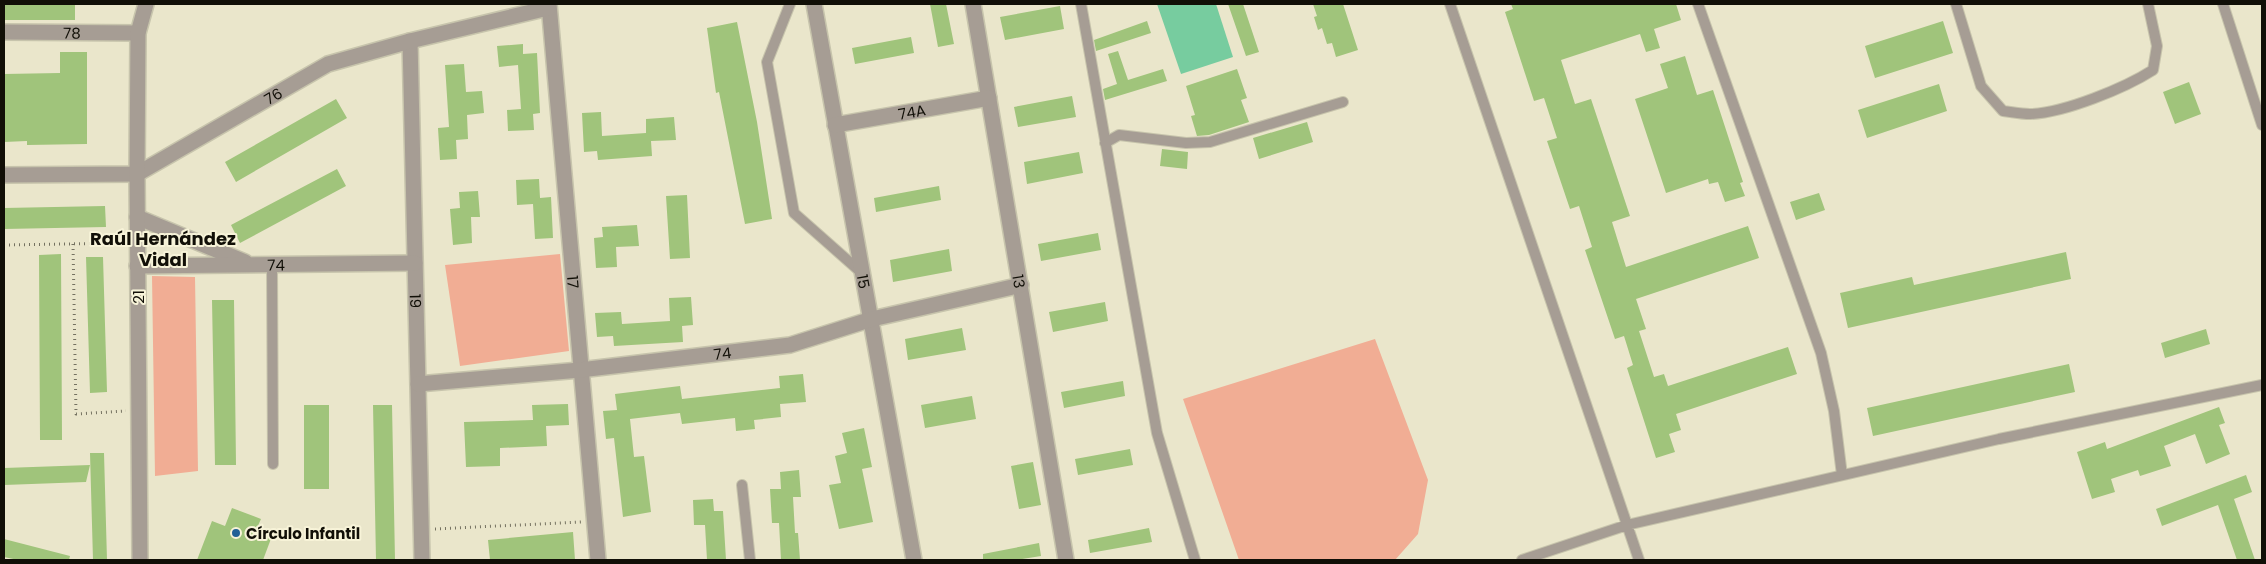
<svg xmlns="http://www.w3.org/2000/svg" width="2266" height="564" viewBox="0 0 2266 564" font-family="Poppins,sans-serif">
<rect width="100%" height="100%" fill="#eae6cb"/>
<path fill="#f1ad94" d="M560,254L569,351L460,366L445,265Z
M152,276L195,277L198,471L155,476Z
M1375,339L1428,480L1418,534L1395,560H1239L1183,399Z"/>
<path fill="#77cc9f" d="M1157,4H1216L1233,57L1181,74Z"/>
<path fill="#a0c47b" d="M4,4H75V20H4Z
M930,4H946L954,44L938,47Z
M1228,4H1243L1259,52L1246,56Z
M1313,4H1343L1358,50L1336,57L1332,43L1327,44L1322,28L1318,30L1314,17L1317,16Z
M1511,4H1676L1681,20L1654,29L1660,48L1646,52L1640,34L1561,60L1575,104L1591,99L1630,216L1612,222L1626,267L1748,226L1759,258L1636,299L1646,329L1639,331L1654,377L1664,374L1668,386L1788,347L1797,374L1676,414L1681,430L1669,434L1675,452L1656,458L1627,368L1633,365L1624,336L1615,339L1585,250L1592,247L1579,206L1570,209L1547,141L1557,138L1544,98L1534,101L1505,12L1513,9Z
M1060,6L1064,29L1005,40L1000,17Z
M1147,21L1151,33L1096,51L1094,40Z
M1943,21L1953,53L1875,78L1865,46Z
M737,22L757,122L772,219L745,224L719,92L716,93L707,28Z
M911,37L914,53L855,64L852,48Z
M523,44V54L537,53L540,113L533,114L534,130L508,131L507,110L521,109L518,65L499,67L497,46Z
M1118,51L1128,80L1163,69L1167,81L1105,100L1103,89L1117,84L1108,54Z
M60,52H87V144L27,145V141L4,142V74L60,73Z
M1685,56L1697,95L1713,90L1743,182L1740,183L1745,196L1725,202L1718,182L1709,184L1708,179L1666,193L1635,99L1668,88L1660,64Z
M464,64L466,92L482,91L484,113L467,115L468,139L456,140L457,159L440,160L438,128L449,127L445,65Z
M1237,69L1247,98L1241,100L1249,122L1209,135L1197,136L1191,116L1195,115L1186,86Z
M2189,82L2201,114L2175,124L2163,92Z
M1939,84L1947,111L1867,138L1858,110Z
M1072,96L1076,117L1018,127L1014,107Z
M336,99L347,118L236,182L225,162Z
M601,112L602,136L646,133V119L674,117L676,140L651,141L652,156L598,160L597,151L584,152L582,113Z
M1307,122L1313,142L1259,159L1253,138Z
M1162,149L1188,152L1187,169L1160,166Z
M1079,152L1083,173L1027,184L1024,162Z
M337,169L346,186L240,243L231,225Z
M539,179L540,198L551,197L553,238L535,239L533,204L517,205L516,180Z
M939,186L941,200L876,212L874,198Z
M478,191L480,217H471L472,243L453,245L450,209L460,208L459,192Z
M1819,193L1825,210L1796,220L1790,202Z
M687,195L690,258L670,259L666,196Z
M105,206L106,227L4,229V208Z
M637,225L639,246L616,247L617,267L596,268L594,238L603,237L602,227Z
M1098,233L1101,250L1041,261L1038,244Z
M949,249L952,271L893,282L890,260Z
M2066,252L2071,279L1848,328L1840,293L1912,277L1914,285Z
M61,254L62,440H40L39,255Z
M86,257H103L107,392L90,393Z
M691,297L693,325L682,326L683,342L614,346L613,336L597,337L595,313L621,312L622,324L670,321L669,298Z
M212,300H234L236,465H215Z
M1105,302L1108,321L1053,332L1049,312Z
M962,328L966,350L908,360L905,339Z
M2206,329L2210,344L2165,358L2161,343Z
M2069,364L2075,392L1873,436L1867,408Z
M803,374L806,402L780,404L781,417L754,420L755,429L736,431L735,418L682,424L680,413L630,419L634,457L644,456L651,512L623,517L614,438L606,439L603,411L617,410L615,394L680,386L682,399L780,388L779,376Z
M1123,381L1125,396L1064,408L1061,392Z
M972,396L976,419L925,428L921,405Z
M568,404L569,425L546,426L547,446L500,448V466L466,467L464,422L533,420L532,405Z
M304,405H329V489H304Z
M373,405H392L395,560H376Z
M2219,407L2225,423L2219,425L2230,454L2206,464L2195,434L2164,446L2171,466L2140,476L2138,470L2111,479L2115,492L2092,499L2077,452L2105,442L2107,449Z
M864,428L872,467L862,469L873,522L839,529L829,485L841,483L835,456L847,453L842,433Z
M1130,449L1133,465L1078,475L1075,459Z
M90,453H104L107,560H93Z
M1033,462L1041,505L1019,509L1011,466Z
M90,465L86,482L4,485V468Z
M799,470L801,497H793L795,533H798L800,560H781L779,523H772L770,489H781L780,472Z
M2246,475L2252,492L2234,499L2255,560H2237L2218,505L2162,526L2156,509Z
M713,499L714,511H723L726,560H707L705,525H694L693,500Z
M232,508L261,519L256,530L272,536L263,560H197L212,521L225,526Z
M1149,528L1152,542L1090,553L1088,540Z
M573,532L575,560H490L488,540Z
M4,539L70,556L69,560H18L4,557Z
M1039,543L1041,556L1016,560H983V554Z"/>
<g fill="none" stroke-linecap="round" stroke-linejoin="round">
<defs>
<path id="service" d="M790,4L767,62L794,213L863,274
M1081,4L1157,433L1195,560
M1450,4L1639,560
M1698,4L1821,353L1834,411L1842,475
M1956,4L1981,86L2003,111C2012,112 2021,114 2030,114C2064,113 2125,88 2153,70L2157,46L2148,4
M2223,4L2262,125
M1105,143L1119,135L1186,143L1210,142L1343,102
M272,264L273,464
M742,485L750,560
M1522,560L1627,525L1999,439L2262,385"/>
<g id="minor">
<path id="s1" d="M549,4L598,560"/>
<path id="s2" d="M814,4L914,560"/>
<path id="s3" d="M973,4L1066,560"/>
<path id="s4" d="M4,32L138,33"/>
<path id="s5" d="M410,41L422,560"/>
<path id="s6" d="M835,125L989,98"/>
<path id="s7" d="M4,175L137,174L328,64L410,41L548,8"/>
<path d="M137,217L245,262"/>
<path id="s8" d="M137,266L415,263"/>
<path id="s9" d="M418,384L580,370L790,345L872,319L1021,285"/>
</g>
<path id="tertiary" d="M140,560L137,174L138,33L146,4"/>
</defs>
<use href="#service" stroke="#c7c4ac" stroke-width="12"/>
<use href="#minor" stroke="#c7c4ac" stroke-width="18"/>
<use href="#tertiary" stroke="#c7c4ac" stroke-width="18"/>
<path stroke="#747160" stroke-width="3" stroke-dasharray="1 4" stroke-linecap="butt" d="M73,244L76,414L126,411
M4,245L124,243
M435,529L581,522"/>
<use href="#service" stroke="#a69d94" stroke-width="10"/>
<use href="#minor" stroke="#a69d94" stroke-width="15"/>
<use href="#tertiary" stroke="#a69d94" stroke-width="15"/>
</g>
<circle fill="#216096" stroke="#f7f3d8" stroke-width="2" cx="236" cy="533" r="5"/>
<g text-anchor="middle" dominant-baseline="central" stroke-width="4" stroke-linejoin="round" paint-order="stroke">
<g font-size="15" fill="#110f07" stroke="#f7f3d8">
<text stroke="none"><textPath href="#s4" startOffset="68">78</textPath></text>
<text stroke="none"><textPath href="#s7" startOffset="290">76</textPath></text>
<text stroke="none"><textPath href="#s6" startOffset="78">74A</textPath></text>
<text stroke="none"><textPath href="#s8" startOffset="139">74</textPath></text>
<text stroke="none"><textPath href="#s1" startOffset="279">17</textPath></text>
<text stroke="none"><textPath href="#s2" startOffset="282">15</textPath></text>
<text stroke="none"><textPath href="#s3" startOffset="281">13</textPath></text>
<text transform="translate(138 297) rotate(-90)">21</text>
<text stroke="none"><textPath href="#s5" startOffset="260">19</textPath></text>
<text stroke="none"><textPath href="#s9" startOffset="306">74</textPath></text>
</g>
<g font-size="15" font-weight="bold" fill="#110f07" stroke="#f7f3d8" text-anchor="start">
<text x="246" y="533">Círculo Infantil</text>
</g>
<g font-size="18" font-weight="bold" fill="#110f07" stroke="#f7f3d8">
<text x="163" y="238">Raúl Hernández<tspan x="163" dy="21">Vidal</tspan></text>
</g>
</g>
<rect width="2266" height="564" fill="none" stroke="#110f07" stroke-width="10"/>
</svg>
